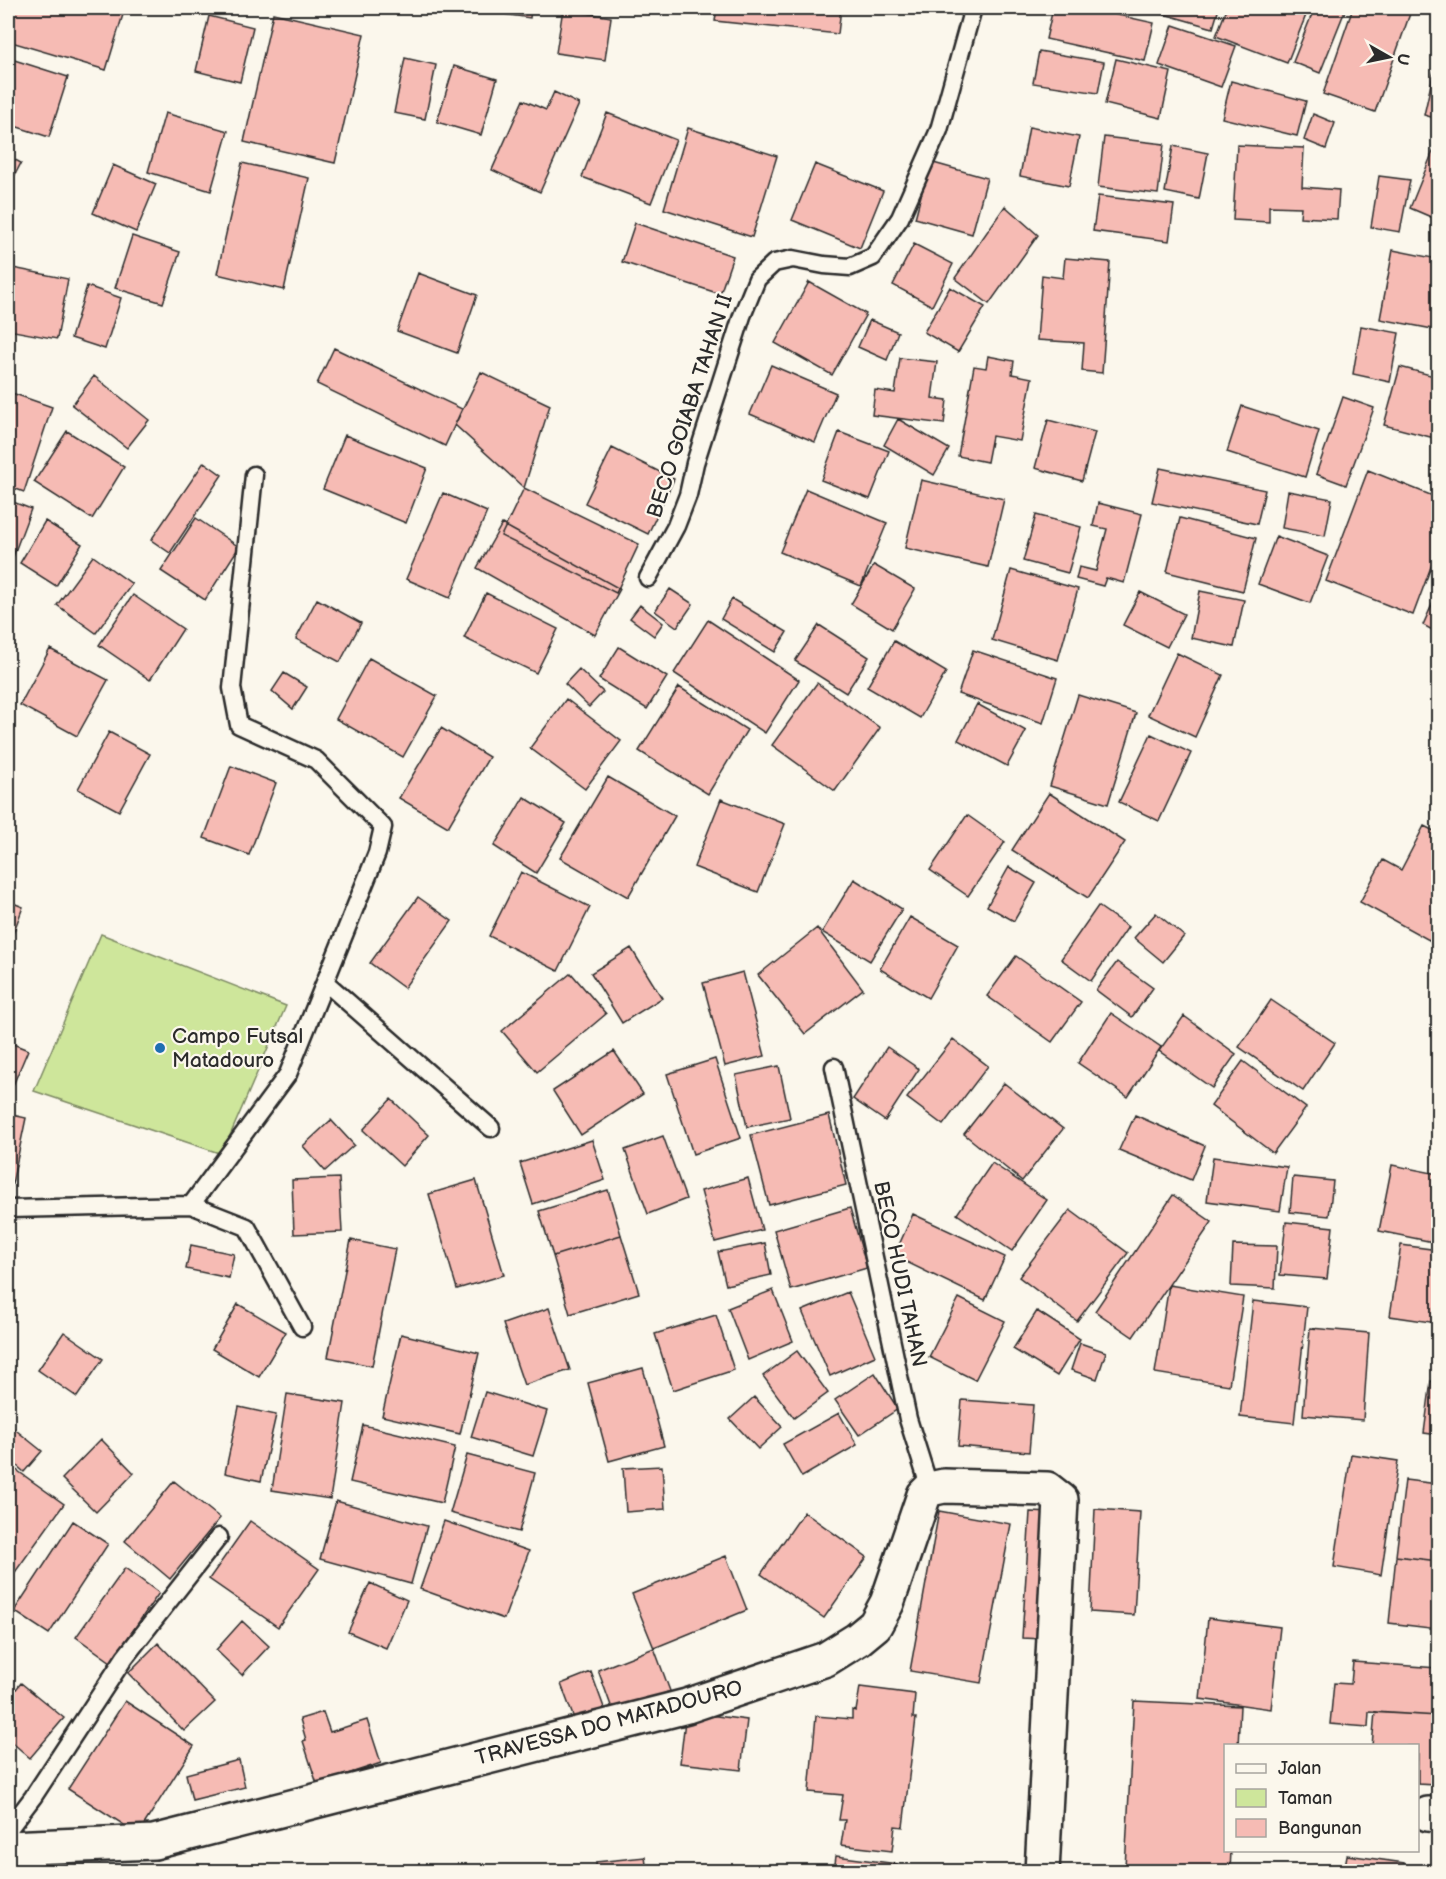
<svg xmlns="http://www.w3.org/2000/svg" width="1446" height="1879" viewBox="0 0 1446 1879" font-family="'Balsamiq Sans',sans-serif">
<rect width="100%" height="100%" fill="#fbf7ec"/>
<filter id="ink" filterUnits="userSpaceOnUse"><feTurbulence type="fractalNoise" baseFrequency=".0167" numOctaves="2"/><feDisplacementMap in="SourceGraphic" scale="12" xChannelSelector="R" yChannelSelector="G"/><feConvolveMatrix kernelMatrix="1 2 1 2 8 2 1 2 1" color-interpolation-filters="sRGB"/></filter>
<g filter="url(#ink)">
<path fill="#cee69b" stroke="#7c8863" stroke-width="1.5" d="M101,934L286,1006L222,1154L34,1091Z"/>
<path fill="#f6bbb4" stroke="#2b2b2b" stroke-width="1.5" d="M8,8H125L106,70L8,41Z
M461,8H531L530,18Z
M717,8H841L838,34L715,21Z
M1053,8H1086L1154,23L1145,61L1046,39Z
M1143,8H1219L1213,28Z
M1227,8H1300L1308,10L1287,63L1216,36Z
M1310,8H1346L1320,73L1293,62L1314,9Z
M1353,8H1412L1375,112L1323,94Z
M563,9L611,17L605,60L556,53Z
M273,13L364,34L335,163L244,142Z
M209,16L253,27L240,82L196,71Z
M1173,25L1236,46L1221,87L1159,65Z
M1039,51L1104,62L1098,93L1033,83Z
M1438,53V119L1424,115Z
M8,58L68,77L49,137L8,124Z
M405,58L436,65L425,119L394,113Z
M1116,59L1171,72L1161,118L1105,104Z
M454,66L497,79L481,135L437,122Z
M1231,81L1306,101L1297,136L1222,118Z
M554,92L579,104L540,192L492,170L523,100L546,110Z
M165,113L228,131L211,191L148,172Z
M607,113L676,140L651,203L582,177Z
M1313,114L1335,123L1326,149L1304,140Z
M1029,127L1079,137L1069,186L1020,176Z
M688,128L777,156L752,237L664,209Z
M1104,137L1164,144L1158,194L1098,187Z
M1438,139V220L1410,208Z
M1237,145L1304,148L1302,187L1339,190L1337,219L1300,217L1301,207L1269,206V222L1233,220Z
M1173,146L1208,153L1199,199L1165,192Z
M8,156L21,163L8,188Z
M930,162L987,178L972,234L915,218Z
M242,163L309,178L284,290L217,274Z
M815,164L883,191L860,248L792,220Z
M113,165L156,184L136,232L93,213Z
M1379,176L1410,180L1400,232L1371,227Z
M1098,196L1174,205L1169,241L1093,231Z
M1005,206L1038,235L989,304L955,278Z
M635,223L733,256L720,294L622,262Z
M132,236L180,252L163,303L115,288Z
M914,244L953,264L932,306L893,285Z
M1393,250L1438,259V330L1380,319Z
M1065,258L1110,262L1102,373L1082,371L1084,343L1037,340L1042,275L1063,278Z
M8,267L68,279L57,339L8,330Z
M418,273L477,295L457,353L397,331Z
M809,282L866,314L832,375L775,343Z
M87,286L121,298L105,349L71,338Z
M950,287L985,307L958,352L924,332Z
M870,320L898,332L887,360L858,347Z
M1361,326L1399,333L1390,382L1353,374Z
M334,348L462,409L445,446L317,384Z
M988,356L1014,361L1012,374L1032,378L1020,441L992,436L987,462L958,456L974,366L986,368Z
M900,358L937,362L932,398L947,400L944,424L872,415L875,390L895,393Z
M771,365L836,393L815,442L750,414Z
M1400,367L1438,377V439L1384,425Z
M481,372L550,405L524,488L455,425Z
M94,376L149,420L127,448L72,405Z
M9,392L52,407L24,492L8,486Z
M1343,397L1374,408L1346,485L1316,474Z
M1242,406L1319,431L1305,477L1227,452Z
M898,419L949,449L934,475L884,445Z
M1048,420L1095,432L1082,481L1035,468Z
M67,431L124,467L92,519L34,482Z
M839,432L889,451L870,499L821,480Z
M345,435L427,468L406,523L323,489Z
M612,448L674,479L648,534L585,503Z
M204,462L222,475L170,553L151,540Z
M1160,468L1265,490L1257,524L1152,502Z
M1368,470L1438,498V548L1413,615L1326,581Z
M921,480L1004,499L988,567L905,548Z
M524,488L639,544L616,593L501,536Z
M806,489L887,523L861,586L780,552Z
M1288,491L1332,499L1325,536L1282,528Z
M443,493L487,512L450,598L406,579Z
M8,500L31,509L8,570Z
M1098,503L1142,514L1124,583L1106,578L1103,586L1076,579L1079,567L1096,571L1107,529L1093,526Z
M1036,515L1081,527L1068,573L1023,561Z
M196,518L239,547L205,600L161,571Z
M1180,518L1256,538L1243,591L1167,572Z
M45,521L82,544L56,586L20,563Z
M502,524L620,589L595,635L477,568Z
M1276,536L1328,556L1310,603L1258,584Z
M93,556L132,584L96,633L57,605Z
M874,565L915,589L892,629L851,604Z
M1011,570L1078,589L1058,660L992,640Z
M670,589L693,604L677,627L655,611Z
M1200,591L1244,600L1234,647L1191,638Z
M1140,592L1184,614L1167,647L1123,625Z
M486,593L558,629L536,673L464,638Z
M133,595L183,629L150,680L99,645Z
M1435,598L1438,599V633L1423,625Z
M317,599L361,623L340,662L296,639Z
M732,599L787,632L775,652L721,619Z
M640,605L663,623L654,636L630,618Z
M708,620L799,680L765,733L674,673Z
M819,625L869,657L846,693L795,661Z
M894,641L946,672L920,718L867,687Z
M619,647L667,677L647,709L599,679Z
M50,649L108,680L77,736L20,705Z
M973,650L1057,678L1043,723L958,694Z
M1177,653L1223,675L1195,737L1148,715Z
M369,658L437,696L403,757L336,719Z
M579,669L603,692L589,707L565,684Z
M284,673L307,687L293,709L272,691Z
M817,683L880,728L835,791L772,745Z
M679,687L747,730L708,794L639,751Z
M1078,695L1136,713L1108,804L1050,786Z
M566,699L621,741L585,789L530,748Z
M977,704L1026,731L1007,766L958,740Z
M441,728L489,757L448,827L399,798Z
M109,732L150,754L119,811L78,789Z
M1151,734L1191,753L1159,821L1119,802Z
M231,766L276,783L249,855L204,838Z
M608,777L675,816L628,897L560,858Z
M1049,793L1125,842L1088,898L1012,850Z
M524,797L566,823L536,873L494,846Z
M721,799L785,824L758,892L694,867Z
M967,815L1005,842L968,896L930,870Z
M1424,826L1438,833V945L1360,902L1383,860L1401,870Z
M1009,867L1036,883L1014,921L987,906Z
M521,872L590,907L558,971L489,936Z
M854,879L902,909L870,961L822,932Z
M418,897L452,921L404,988L370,963Z
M8,901L23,907L8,947Z
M1098,906L1128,927L1091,981L1061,959Z
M1156,913L1184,936L1163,962L1134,938Z
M910,917L958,945L928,998L880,969Z
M817,928L863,989L805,1034L758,975Z
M631,948L662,998L622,1023L591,973Z
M1016,956L1081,1002L1052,1042L987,996Z
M1117,962L1153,988L1132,1017L1096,990Z
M743,972L765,1056L725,1066L703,983Z
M571,973L606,1014L537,1072L502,1031Z
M1271,1000L1335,1043L1303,1091L1239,1047Z
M1111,1013L1161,1047L1128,1097L1078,1063Z
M1184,1016L1236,1054L1212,1088L1159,1051Z
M953,1039L988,1066L943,1125L907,1098Z
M8,1042L28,1050L8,1097Z
M887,1047L919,1069L885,1121L853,1099Z
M614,1051L643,1094L581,1135L553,1091Z
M715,1059L741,1138L693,1154L667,1074Z
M1243,1061L1306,1108L1273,1153L1211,1106Z
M779,1066L790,1118L747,1127L736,1075Z
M1004,1083L1063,1129L1022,1181L964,1134Z
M391,1099L429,1135L402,1166L363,1130Z
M8,1114L26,1118L11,1189L8,1188Z
M829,1115L846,1185L769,1205L751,1135Z
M1135,1115L1205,1146L1191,1180L1119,1150Z
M331,1120L354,1145L325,1171L303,1146Z
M663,1136L686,1199L648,1214L625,1150Z
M592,1140L605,1180L533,1204L520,1163Z
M1213,1157L1287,1167L1280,1211L1207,1201Z
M992,1163L1047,1200L1012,1251L957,1214Z
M1392,1165L1438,1174V1243L1379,1231Z
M1293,1177L1333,1181L1329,1216L1290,1212Z
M339,1178L342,1232L294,1234L292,1180Z
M748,1178L762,1230L715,1242L701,1191Z
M476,1180L504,1275L457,1289L429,1194Z
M608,1190L621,1235L553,1256L539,1211Z
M1173,1195L1212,1222L1133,1337L1095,1311Z
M850,1208L867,1268L791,1290L774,1230Z
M1070,1210L1128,1253L1077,1321L1019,1277Z
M913,1214L1005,1257L985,1300L894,1256Z
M1286,1222L1333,1227L1327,1279L1280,1275Z
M621,1235L639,1293L570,1314L553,1256Z
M351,1240L395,1249L372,1366L328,1357Z
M765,1243L771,1275L726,1285L718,1252Z
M191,1245L234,1254L229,1278L186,1269Z
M1233,1245L1277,1246L1275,1288L1231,1286Z
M1401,1245L1438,1250L1437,1323L1390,1316Z
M1169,1285L1243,1297L1229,1385L1155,1373Z
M773,1290L793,1341L748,1360L728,1308Z
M848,1292L875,1356L830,1376L802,1311Z
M959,1298L1005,1321L975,1380L929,1357Z
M1253,1301L1307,1307L1294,1423L1240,1417Z
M238,1304L286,1332L259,1377L212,1349Z
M549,1308L570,1370L524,1385L503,1324Z
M1037,1311L1080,1339L1057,1376L1013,1349Z
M716,1315L734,1370L673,1390L655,1334Z
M1310,1328L1369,1333L1363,1420L1303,1415Z
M64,1332L103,1359L77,1397L38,1370Z
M401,1334L479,1353L460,1434L382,1416Z
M1080,1343L1106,1352L1097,1379L1071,1370Z
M797,1351L828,1393L794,1418L763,1376Z
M643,1368L664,1446L609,1461L588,1383Z
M875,1373L898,1409L859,1435L835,1400Z
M1431,1381L1438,1382V1435L1424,1433Z
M485,1392L547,1411L533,1456L471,1437Z
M287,1394L345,1403L330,1499L272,1490Z
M754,1397L782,1427L758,1449L730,1419Z
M962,1400L1033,1405L1029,1452L958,1446Z
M239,1407L276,1415L261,1481L225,1473Z
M839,1413L857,1445L802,1477L783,1444Z
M363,1425L455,1447L442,1503L350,1482Z
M12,1427L42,1451L24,1472L8,1458V1432Z
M101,1439L134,1473L96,1512L62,1479Z
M1351,1454L1398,1461L1381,1575L1334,1567Z
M467,1455L535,1473L519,1532L450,1513Z
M8,1464L64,1504L8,1582Z
M662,1466L665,1509L626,1512L623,1468Z
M1405,1480L1438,1484V1561L1396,1556Z
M174,1481L220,1518L170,1579L125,1541Z
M336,1501L427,1526L411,1584L320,1559Z
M1095,1509L1140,1512L1134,1615L1090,1612Z
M939,1511L1011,1524L981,1683L910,1671Z
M804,1512L867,1557L824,1618L761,1574Z
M1030,1512L1053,1513L1045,1639L1022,1638Z
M73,1521L108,1544L49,1634L14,1611Z
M250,1521L319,1569L278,1627L209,1579Z
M444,1521L529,1551L504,1619L420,1589Z
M726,1556L747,1610L654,1648L632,1594Z
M1396,1556L1438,1561V1629L1389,1623Z
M125,1568L159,1593L111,1662L76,1637Z
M370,1583L407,1600L386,1648L348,1632Z
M1208,1618L1280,1627L1271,1709L1200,1699Z
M242,1621L269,1646L242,1675L216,1650Z
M158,1643L215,1702L184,1731L128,1673Z
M654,1648L670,1691L614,1714L598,1670Z
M1353,1662L1438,1668V1716L1369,1712L1368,1727L1330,1724L1334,1683L1351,1684Z
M591,1672L606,1713L576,1724L561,1684Z
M21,1683L64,1718L30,1758L8,1739V1699Z
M860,1687L915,1694L913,1718H916L903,1827L895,1826L892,1851L841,1845L845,1820H839L843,1795L809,1792L816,1716L852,1719V1710L856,1711Z
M125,1701L194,1746L138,1834L68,1789Z
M1134,1701L1240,1706L1238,1746H1226V1850H1231L1230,1872L1125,1868Z
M323,1712L330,1732L367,1720L381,1763L317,1784L303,1741L306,1740L300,1719Z
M686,1712L747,1720L741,1770L680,1763Z
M1375,1712L1438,1716L1435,1785L1418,1784V1746H1372Z
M239,1760L245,1787L192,1800L186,1774Z
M1347,1855L1404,1863L1403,1872H1344Z
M836,1856L897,1864L896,1872H834Z
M645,1857L647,1872H596V1862Z
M8,1866L42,1872H8Z"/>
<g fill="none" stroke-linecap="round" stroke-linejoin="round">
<defs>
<path id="service" d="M648,578L676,526L688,495L695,463L742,316L757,279L774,263L793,259L824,265L850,267L873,257L900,218L939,130L973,8
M325,982L491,1128
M834,1067L908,1419L930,1489
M191,1205L288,1074L377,853L383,827L316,760L239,725L232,688L254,475
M8,1209L191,1205L247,1227L302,1327
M8,1830L33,1797L125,1657L219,1537"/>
<path id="minor" d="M1428,1814L1438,1815
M8,1848L154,1842L687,1706L826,1659L858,1639L875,1625L887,1603L924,1495L930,1489L944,1486L1047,1489L1061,1500L1042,1872"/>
</defs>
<use href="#service" stroke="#2b2b2b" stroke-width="21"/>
<use href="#minor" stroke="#2b2b2b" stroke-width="38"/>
<use href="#service" stroke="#fbf7ec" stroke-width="16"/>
<use href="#minor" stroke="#fbf7ec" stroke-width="33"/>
</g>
</g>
<circle fill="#1f6fb2" stroke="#fbf7ec" stroke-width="2" cx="160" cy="1048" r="6"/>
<g text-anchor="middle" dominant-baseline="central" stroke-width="4.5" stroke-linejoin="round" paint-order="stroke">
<g font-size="21" fill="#2b2b2b" stroke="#fbf7ec">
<text transform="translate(690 406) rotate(-72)">BECO GOIABA TAHAN II</text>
<text transform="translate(900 1274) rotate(78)">BECO HUDI TAHAN</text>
<text transform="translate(609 1723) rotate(-15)">TRAVESSA DO MATADOURO</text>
</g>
<g font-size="21" fill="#2b2b2b" stroke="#fbf7ec" text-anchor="start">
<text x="172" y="1036">Campo Futsal<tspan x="172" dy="24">Matadouro</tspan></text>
</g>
</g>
<rect width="1446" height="1879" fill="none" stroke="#fbf7ec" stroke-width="30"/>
<rect x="15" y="15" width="1416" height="1849" fill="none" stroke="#2b2b2b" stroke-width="2" filter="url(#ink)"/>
<rect x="1224" y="1744" width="195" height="108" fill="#fbf7ec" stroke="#a8a59f" stroke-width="1.5"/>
<rect x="1236" y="1764" width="30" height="9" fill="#fbf7ec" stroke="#a8a59f" stroke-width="1.5"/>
<text x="1278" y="1774" font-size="18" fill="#2b2b2b">Jalan</text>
<rect x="1236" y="1789" width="30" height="18" fill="#cee69b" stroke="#a8a59f" stroke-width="1.5"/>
<text x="1278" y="1804" font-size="18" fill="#2b2b2b">Taman</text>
<rect x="1236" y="1819" width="30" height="18" fill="#f6bbb4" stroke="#a8a59f" stroke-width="1.5"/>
<text x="1278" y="1834" font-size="18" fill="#2b2b2b">Bangunan</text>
<g transform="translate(1389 57) rotate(99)" stroke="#fbf7ec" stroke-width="4.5" paint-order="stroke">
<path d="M0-4.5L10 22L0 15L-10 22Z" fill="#2b2b2b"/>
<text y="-9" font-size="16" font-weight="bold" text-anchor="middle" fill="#2b2b2b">U</text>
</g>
</svg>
